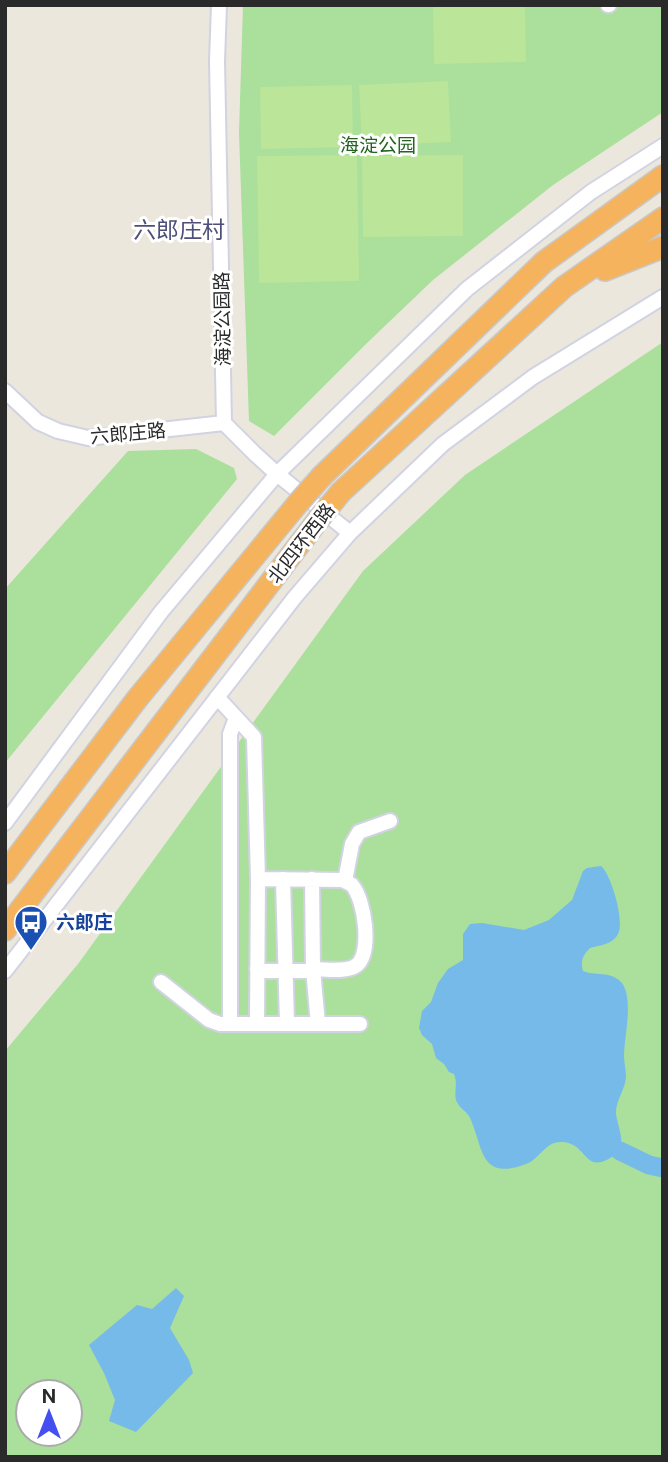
<svg xmlns="http://www.w3.org/2000/svg" width="668" height="1462" viewBox="0 0 668 1462" font-family="'Public Sans','Noto Sans SC',sans-serif">
<rect width="100%" height="100%" fill="#ebe7dc"/>
<path fill="#aadf9c" fill-rule="evenodd" d="M243,5H663V112L553,185L433,280L366,344L274,436L249,421L239,133Z
M663,342V1457H5V1051L78,964L363,571L465,475ZM28,1392H70V1434H28Z
M196,449L234,468L237,479L5,763V589L128,451Z"/>
<path fill="#bbe598" d="M433,5H525L526,62L434,64Z
M448,81L451,142L362,146L359,85Z
M352,85L353,147L261,149L260,87Z
M357,155L359,281L259,283L257,156Z
M463,155V236L363,237L362,156Z"/>
<path fill="#75bae8" d="M601,866C611,874 625,921 618,934C612,945 600,945 590,948C583,955 580,961 583,971C595,976 609,971 620,981C635,995 624,1037 624,1056C624,1063 626,1070 626,1077C625,1090 615,1102 616,1114C618,1127 624,1138 620,1151C583,1181 590,1143 562,1142C545,1141 540,1159 526,1164C478,1182 484,1146 469,1116C465,1110 459,1108 456,1100C454,1090 458,1084 454,1074L449,1072L444,1064L436,1058L432,1044L422,1035L419,1028L422,1011L431,1002L438,983L448,969L463,960V934L470,924L482,923L524,930L549,920L572,900L583,871L587,868Z
M176,1288L184,1296L170,1328L189,1360L193,1373L136,1432L109,1421L115,1400L104,1373L89,1345L137,1305L152,1309Z"/>
<g fill="none" stroke-linecap="round" stroke-linejoin="round">
<path stroke="#75bae8" stroke-width="19" d="M620,1151L649,1165L663,1168"/>
<defs>
<path id="minor" d="M219,5L217,61L224,423L255,454L277,474L350,533
M608,5H609
M5,391L38,422L58,431L88,438L224,423
M217,697L254,737L258,879L257,1024
M5,823L161,612L277,474L467,289L591,192L663,146
M258,879L343,880C344,881 351,884 352,885C365,900 372,952 357,965C347,973 326,969 313,969L318,1024
M283,879L287,1024
M345,881L352,844L359,832L390,821
M257,969L264,971H307L313,969L312,879
M5,971L295,597L350,533L443,444L533,377L663,297
M161,982L209,1020L220,1024H360
M230,1024V734L236,718"/>
<path id="highway" d="M605,270L663,247
M322,476L544,262L663,176
M341,492L564,287L663,218
M5,873L137,699L299,502
M5,930L318,520"/>
</defs>
<use href="#minor" stroke="#d2d3e2" stroke-width="18"/>
<use href="#highway" stroke="#c8c8c8" stroke-width="24"/>
<use href="#minor" stroke="#fff" stroke-width="14"/>
<use href="#highway" stroke="#f5b35e" stroke-width="21"/>
<defs>
<path id="highway-bridge" d="M299,502L322,476
M318,520L341,492"/>
</defs>
<use href="#highway-bridge" stroke="#c8c8c8" stroke-width="24" stroke-linecap="butt"/>
<use href="#highway-bridge" stroke="#f5b35e" stroke-width="21"/>
</g>
<defs>
<symbol id="bus-pin" viewBox="-11 -11 22 30"><path d="M0 17L-7.5 6A9.5 9.5 0 1 1 7.5 6Z" fill="#1a4fb4" stroke="#fff"/><path d="M-5-6H5V4H4V6H2V4H-2V6H-4V4H-5ZM-3.5-4V0h7V-4ZM-3.5 1.2v1.5H-2V1.2ZM2 1.2v1.5H3.5V1.2Z" fill="#fff"/></symbol>
</defs>
<g fill-rule="evenodd">
<use href="#bus-pin" x="12" y="903" width="38" height="52"/>
</g>
<g text-anchor="middle" dominant-baseline="central" stroke-width="6" stroke-linejoin="round" paint-order="stroke">
<g font-size="19" fill="#23631e" stroke="#fff">
<text x="378" y="145">海淀公园</text>
</g>
<g font-size="19" fill="#2a2a2a" stroke="#fff">
<text transform="translate(222 319) rotate(-91)">海淀公园路</text>
<text transform="translate(128 433) rotate(-5)">六郎庄路</text>
<text transform="translate(301 543) rotate(-52)">北四环西路</text>
</g>
<g font-size="19" font-weight="bold" fill="#164399" stroke="#fff" text-anchor="start">
<text x="56" y="922">六郎庄</text>
</g>
<g font-size="23" fill="#4d4f78" stroke="#fff">
<text x="179" y="229">六郎庄村</text>
</g>
</g>
<rect width="668" height="1462" fill="none" stroke="#2a2a2a" stroke-width="14"/>
<g transform="translate(49 1413)"><circle r="33" fill="#ffffff" stroke="#aaaaaa" stroke-width="2"/>
<path d="M0-5L12 26L0 18L-12 26Z" fill="#454fef"/>
<text y="-10" font-size="19" font-weight="bold" text-anchor="middle" fill="#2a2a2a">N</text>
</g>
</svg>
